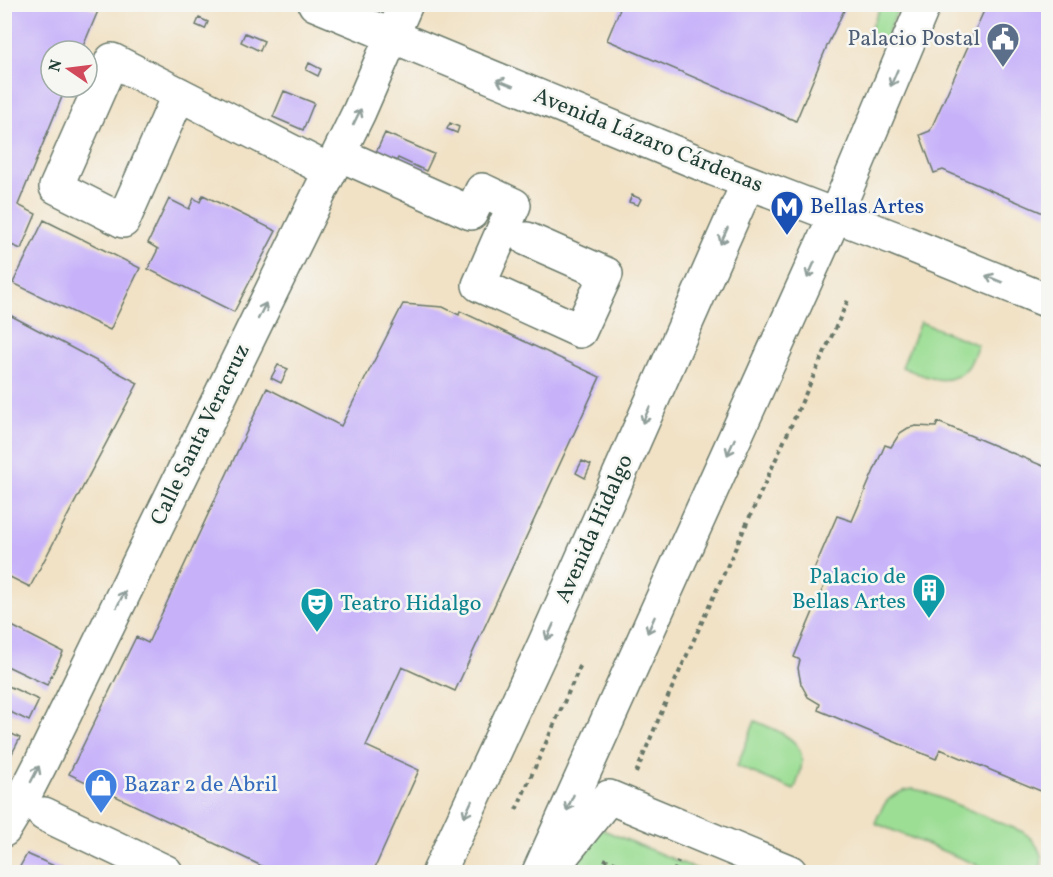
<svg xmlns="http://www.w3.org/2000/svg" width="1053" height="877" viewBox="0 0 1053 877" font-family="Vollkorn,serif">
<rect width="100%" height="100%" fill="#f6f6f2"/>
<filter id="ink" filterUnits="userSpaceOnUse"><feTurbulence type="fractalNoise" baseFrequency=".0167" numOctaves="2"/><feDisplacementMap in="SourceGraphic" scale="12" xChannelSelector="R" yChannelSelector="G"/><feConvolveMatrix kernelMatrix="1 2 1 2 8 2 1 2 1" color-interpolation-filters="sRGB"/></filter>
<filter id="wash" filterUnits="userSpaceOnUse"><feTurbulence type="fractalNoise" baseFrequency=".008" numOctaves="4" result="noise"/><feDisplacementMap in="SourceGraphic" scale="24" xChannelSelector="R" yChannelSelector="G"/><feGaussianBlur stdDeviation="1.35" result="paint"/><feColorMatrix in="noise" values="0 0 0 0 0 0 0 0 0 0 0 0 0 0 0 0 0 1.4 0 .05"/><feComposite in="paint" operator="in"/></filter>
<g filter="url(#wash)">
<rect width="100%" height="100%" fill="#f1e2c6"/>
<path fill="#9dde95" stroke="#5e8e64" stroke-width="1.5" d="M881,5H900L882,46L866,39Z
M920,322L978,345C975,352 972,361 968,367C950,390 923,376 902,367Z
M755,721C793,737 814,745 794,790L737,766Z
M913,789L923,791L1023,832C1037,842 1045,855 1040,872H994L875,823C883,803 890,792 913,789Z
M596,827L704,872H574Z"/>
<g id="blocks">
<path fill="#c7b2f9" d="M4,4H82L98,11L81,51H51V87H66L18,205L36,214L21,249L4,242Z
M622,4H847L827,46L796,121L607,40Z
M987,4H1048V215L943,170L934,173L920,135L930,131Z
M199,18L208,22L205,29L196,25Z
M245,33L264,41L260,51L241,42Z
M309,63L321,69L318,76L306,70Z
M284,91L314,103L303,130L273,117Z
M450,123L459,127L457,133L447,129Z
M385,133L434,154L426,171L398,158L393,168L373,159Z
M203,195L276,231L234,312L148,269L158,249L148,243L169,199L189,209L194,198L200,202Z
M632,195L641,199L638,205L629,202Z
M44,220L140,268L110,330L13,283Z
M403,304L443,307L459,315L460,311L600,377L455,691L402,667L366,746L419,770L373,872H264L266,868L69,774L136,637L148,643L267,388L341,426Z
M6,313L138,383L30,587L4,574V315Z
M278,365L288,369L281,383L271,378Z
M938,422L1048,468V794L940,749L936,759L818,710L820,704L808,697L801,684L798,668L800,660L794,657L826,581L812,574L837,516L852,521L885,445L891,447L900,433L908,428L916,426L936,427Z
M582,461L591,465L585,478L576,473Z
M10,625L63,652L47,685L7,666L4,671V636Z
M4,684L39,700L29,721L4,709Z
M4,730L20,738L4,769Z
M27,854L68,872H17Z"/>
</g>
</g>
<g filter="url(#ink)">
<use href="#blocks" fill-opacity="0" stroke="#687767" stroke-width="1.5"/>
<g fill="none" stroke-linecap="round" stroke-linejoin="round">
<defs>
<path id="minor" d="M179,94L123,221L56,187L112,60L330,171
M339,154L471,213L482,190L514,205L479,285L580,331L606,274L527,239
M835,216L924,4
M44,814L166,872
M4,830L21,802L40,765L359,112L406,4
M549,872L609,797L790,872"/>
<path id="major" d="M315,4L714,169L894,238L1048,301
M439,872L544,645L748,183
M539,872L835,216"/>
</defs>
<use href="#minor" stroke="#687767" stroke-width="36"/>
<use href="#major" stroke="#687767" stroke-width="36"/>
<path stroke="#687767" stroke-width="4" stroke-dasharray="4.5 4.5" stroke-linecap="butt" d="M636,773L667,699L849,298
M516,810L582,662
M604,859L638,872
M674,872L678,862"/>
<use href="#minor" stroke="#fff" stroke-width="33"/>
<use href="#major" stroke="#fff" stroke-width="33"/>
</g>
<defs><path id="oneway-shaft" d="M-6 0H5M1.5-3L5.5 0L1.5 3" fill="none" stroke-width="1.6" stroke-linecap="round" stroke-linejoin="round" transform="scale(1.5)"/></defs>
<g stroke="#8f9e9a">
<use href="#oneway-shaft" transform="translate(894 78) rotate(113)"/>
<use href="#oneway-shaft" transform="translate(505 83) rotate(-158)"/>
<use href="#oneway-shaft" transform="translate(357 117) rotate(-64)"/>
<use href="#oneway-shaft" transform="translate(724 236) rotate(114)"/>
<use href="#oneway-shaft" transform="translate(811 270) rotate(114)"/>
<use href="#oneway-shaft" transform="translate(994 279) rotate(-158)"/>
<use href="#oneway-shaft" transform="translate(262 311) rotate(-64)"/>
<use href="#oneway-shaft" transform="translate(646 415) rotate(114)"/>
<use href="#oneway-shaft" transform="translate(731 447) rotate(114)"/>
<use href="#oneway-shaft" transform="translate(121 599) rotate(-63)"/>
<use href="#oneway-shaft" transform="translate(651 625) rotate(114)"/>
<use href="#oneway-shaft" transform="translate(550 632) rotate(114)"/>
<use href="#oneway-shaft" transform="translate(35 774) rotate(-63)"/>
<use href="#oneway-shaft" transform="translate(570 803) rotate(114)"/>
<use href="#oneway-shaft" transform="translate(468 809) rotate(115)"/>
</g>
</g>
<defs>
<symbol id="civic-pin" viewBox="-11 -11 22 30"><path d="M0 17L-7.5 6A9.5 9.5 0 1 1 7.5 6Z" fill="#5c6f8a" stroke="#f6f6f2"/><path d="M-.6-6.5H3V-4.5H.6V-3L4-1V1h2V6H-6V1h2V-1L-.6-3ZM-1.2 2.5V6h2.4V2.5Z" fill="#fff"/></symbol>
<symbol id="metro-pin" viewBox="-11 -11 22 30"><path d="M0 17L-7.5 6A9.5 9.5 0 1 1 7.5 6Z" fill="#1a4fb4" stroke="#f6f6f2"/><path d="M-5.5 5V-5H-3L0 0L3-5H5.5V5H3V-.5L0 4L-3-.5V5Z" fill="#fff"/></symbol>
<symbol id="building-pin" viewBox="-11 -11 22 30"><path d="M0 17L-7.5 6A9.5 9.5 0 1 1 7.5 6Z" fill="#0f9aa8" stroke="#f6f6f2"/><path d="M-4-6H4V6H1V3H-1V6H-4ZM-2.5-4.3h1.7v1.8h-1.7ZM.8-4.3h1.7v1.8H.8ZM-2.5-1h1.7V.8h-1.7ZM.8-1h1.7V.8H.8Z" fill="#fff"/></symbol>
<symbol id="theatre-pin" viewBox="-11 -11 22 30"><path d="M0 17L-7.5 6A9.5 9.5 0 1 1 7.5 6Z" fill="#0f9aa8" stroke="#f6f6f2"/><path d="M-5-5.5Q0-4 5-5.5V0Q5 5 0 6Q-5 5-5 0ZM-3.3-2.5H-1v1.5H-3.3ZM1-2.5H3.3v1.5H1ZM-2.8 1Q0 5.5 2.8 1Z" fill="#fff"/></symbol>
<symbol id="shop-pin" viewBox="-11 -11 22 30"><path d="M0 17L-7.5 6A9.5 9.5 0 1 1 7.5 6Z" fill="#3f7fe0" stroke="#f6f6f2"/><path d="M-5-2.5h2.3a2.7 3.5 0 0 1 5.4 0H5L5.5 6h-11ZM-1.5-2.5h3a1.5 2.3 0 0 0-3 0Z" fill="#fff"/></symbol>
</defs>
<g fill-rule="evenodd">
<use href="#civic-pin" x="984" y="20" width="38" height="52"/>
<use href="#metro-pin" x="768" y="188" width="38" height="52"/>
<use href="#building-pin" x="910" y="571" width="38" height="52"/>
<use href="#theatre-pin" x="298" y="585" width="38" height="52"/>
<use href="#shop-pin" x="82" y="766" width="38" height="52"/>
</g>
<g text-anchor="middle" dominant-baseline="central" stroke-width="5" stroke-linejoin="round" paint-order="stroke">
<g font-size="22" fill="#4e5e75" stroke="#f6f6f2" text-anchor="end">
<text x="980" y="39">Palacio Postal</text>
</g>
<g font-size="22" fill="#1f3d34" stroke="#f6f6f2">
<text transform="translate(648 141) rotate(22)">Avenida Lázaro Cárdenas</text>
<text transform="translate(201 435) rotate(-64)">Calle Santa Veracruz</text>
<text transform="translate(595 529) rotate(-66)">Avenida Hidalgo</text>
</g>
<g font-size="22" fill="#164399" stroke="#f6f6f2" text-anchor="start">
<text x="810" y="207">Bellas Artes</text>
</g>
<g font-size="22" fill="#0d838f" stroke="#f6f6f2" text-anchor="end">
<text x="906" y="577">Palacio de<tspan x="906" dy="25">Bellas Artes</tspan></text>
<text x="340" y="604" text-anchor="start">Teatro Hidalgo</text>
</g>
<g font-size="22" fill="#366cbe" stroke="#f6f6f2" text-anchor="start">
<text x="124" y="785">Bazar 2 de Abril</text>
</g>
</g>
<rect width="1053" height="877" fill="none" stroke="#f6f6f2" stroke-width="24"/>
<g transform="translate(69 69) rotate(284)"><circle r="28" fill="#f6f6f2" stroke="#a0aca6" stroke-width="1.5"/>
<path d="M0-4.5L10 22L0 15L-10 22Z" fill="#d1495b"/>
<text y="-9" font-size="16" font-weight="bold" text-anchor="middle" fill="#1f3d34">N</text>
</g>
</svg>
